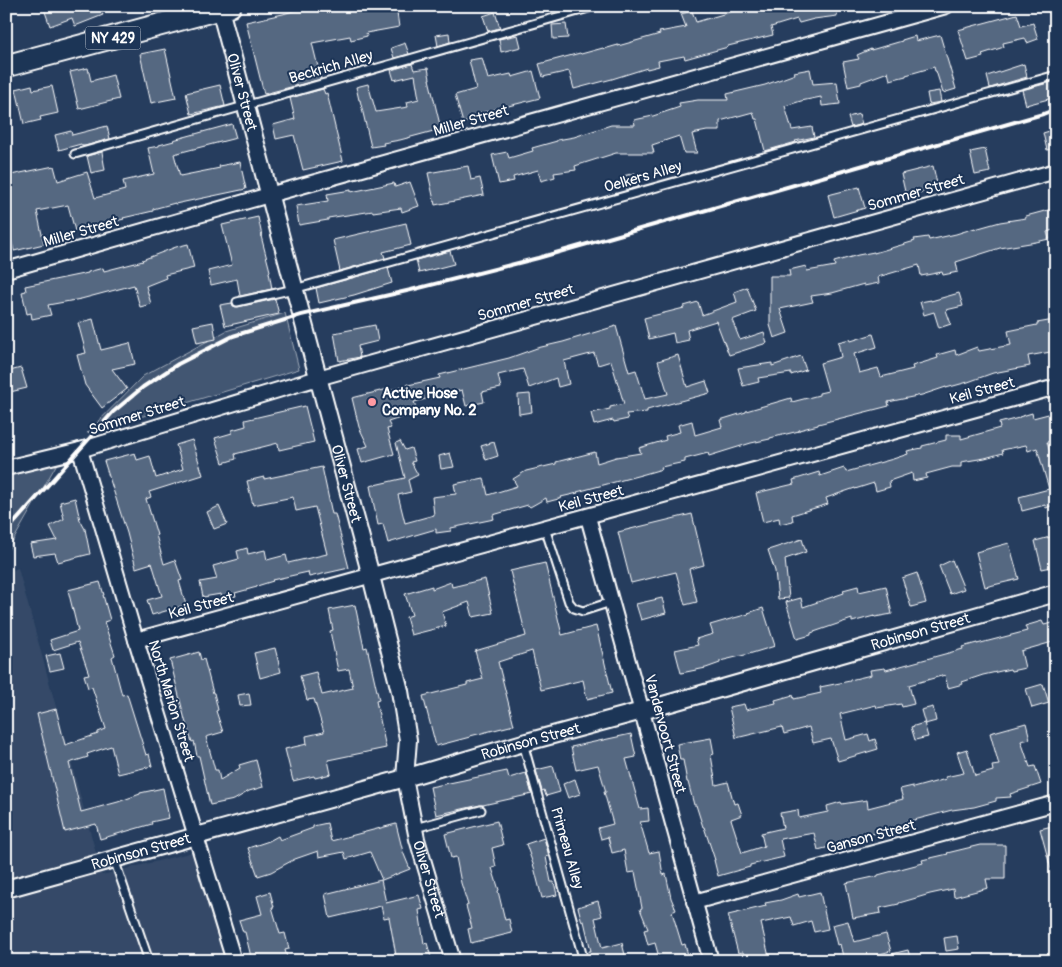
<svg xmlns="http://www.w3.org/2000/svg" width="1062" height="967" viewBox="0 0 1062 967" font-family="Pangolin,sans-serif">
<rect width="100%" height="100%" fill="#263d5e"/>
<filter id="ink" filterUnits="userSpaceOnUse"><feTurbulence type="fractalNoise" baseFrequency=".02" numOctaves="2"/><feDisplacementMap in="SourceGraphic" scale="10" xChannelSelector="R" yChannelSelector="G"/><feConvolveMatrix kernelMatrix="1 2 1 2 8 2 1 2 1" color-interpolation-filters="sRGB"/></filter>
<g filter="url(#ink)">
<path fill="#344a68" d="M18,568L102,875L201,850L229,961H6V573Z"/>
<path fill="#425672" stroke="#a0aab8" d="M285,313L299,369L87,433L143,376L226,331Z
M59,460L6,553V476Z"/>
<path fill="#556781" stroke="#fff" d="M43,6H99L103,15L75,26L72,18L50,26Z
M332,6H396L399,27L366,33L367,36L351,40L350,36L312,43L321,79L264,94L246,22L283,14L303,8L304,11Z
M756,6H836L837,16L814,19L799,23L797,19L771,27L773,35L728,46V47L685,59L684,56L658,61L659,66L647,69V68L612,79L574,89L569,71L543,77L539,64L580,53L581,54L603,48L604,49L618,45V46L660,34L659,32L686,27L681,14L692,11L696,22L737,10Z
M495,12L500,28L488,31L483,16Z
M1017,14L1021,26L1033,23L1038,39L1027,43L1025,38L1003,43L1004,47L982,54L983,57L968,61L958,30Z
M566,24L568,38L553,39L552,25Z
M449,33L450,42L438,46L436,35Z
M518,35L521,47L501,52L499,39Z
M940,35L956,89L943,93L936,71H935L934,67L906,75V76L890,80L888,72L861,82V84L848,87L843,62L859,59L857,55L871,49V50L902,41V40L915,36L916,41Z
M405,43L409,54L394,58L391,48Z
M165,49L176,98L151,103L140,54Z
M482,58L488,79L511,74L512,77L533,71L540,98L477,114L478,119L463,123L455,95L476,89L469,60Z
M412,64L414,70L428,68L430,79H429L441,129L400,140L383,143L384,145L371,147L360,100H359L356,87L368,84L376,112L408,107L407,102L419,99L415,75L394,80L391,70Z
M1024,64L1027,77L990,88L987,76Z
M88,68L91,81L113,75L119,99L79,109L70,72Z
M810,69L813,84L837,82L840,104L822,106L821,97L801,101L785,106L792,130L812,127L814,137L795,141L796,142L765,151L757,119H755L753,112L720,121V131H707L692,134L697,153H684L679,136L652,145L654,153H616L575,166L576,170L554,173L555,177L541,181L538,170L513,177L514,181L499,184L492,155L507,152L509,158L533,151L532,148L557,141V140L574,137L611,125H635L634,120L653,116L680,107L679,103L698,100H728L727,94L765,85L795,74L794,72Z
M1056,81V97L1026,105L1022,90Z
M32,85L33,90L52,86L58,113L40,117L41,120L24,124L16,89Z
M220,85L225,106L191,114L186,93Z
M323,89L325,94L327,93L343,161L303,170L294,135L276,139L273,125L295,119L290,98Z
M939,91L941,102L929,104L927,93Z
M859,114L862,124L851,127L848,117Z
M232,124L236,138L174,154L180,176L220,168L219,166L240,162L246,189L175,204V203L153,209V211L123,218L124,219L108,223V222L75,231L68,205L37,211L44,244L14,251L6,216V176L54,166L58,181L87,172L95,198L125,190L123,181L154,174L148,148L159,146V145L174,141L173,140Z
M107,126L110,139L85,146H82L81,144L59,150L55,135L71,131L72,135Z
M1056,129V148L1047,150L1043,133Z
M985,149L990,172L975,175L970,152Z
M102,152L105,170L91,173L87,156Z
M468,166L471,180L480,178L484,195L435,205L428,173Z
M933,166L938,188L906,196L901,174Z
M635,173L639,187L626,190L623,176Z
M410,182L419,206L402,212L401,208L373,212V211L328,218V220L299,225L296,206L328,201L327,194L351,190V192L394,183L395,187Z
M859,187L865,208L834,217L828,195Z
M1056,208V229L1047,232L1049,239L1036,242L1000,248L956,262L958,272L943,275L942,272L921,276L919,265L878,277L879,283L864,286V284L832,293L811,296L813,302L780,309L788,333L774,338L770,325V276H790L789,270L806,266L807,271L835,266L834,262L858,255L874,252V253L915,241L914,239L928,237L929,240L956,234L975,228V229L1000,222L1026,218V216Z
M258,217L262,236H261L270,271L269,272L272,289L240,296L237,279L211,285L208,271L232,265L222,225Z
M406,223L411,245L383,252L385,258L340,271L333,240Z
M188,244L194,268L165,275L166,278L146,286L151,304L140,307L134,285L81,299L48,305L51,315L32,319L31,313L27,314L22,292L26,291L25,286L88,273V272L103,268L104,271L143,261L142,260L176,247Z
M450,251L454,264L419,273L416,260Z
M388,268L392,283L354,295L319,303L316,288Z
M747,287L756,311L732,320L740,340L764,332L767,343L729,355L716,321L687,330L689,340L675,343L673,333L649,339L644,318L684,308V306L698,302L702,315L737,302L734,292Z
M959,293L963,306L946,310L951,324L939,328L934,312L924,315L920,302L931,300V301Z
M275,299L279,314L225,326L220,305L232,303L233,306L238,307Z
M93,319L101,350L130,343L135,364L112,369L127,389L102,408L85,385L77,355L86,353L78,323Z
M1054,320L1056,331V351L1028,356L1030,366L993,373L968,382L946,388V387L922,395L888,402L889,406L818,424V425L799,430V431L770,438V439L751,443L709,456L708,453L685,459V462L661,467L662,469L641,475L577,492L578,493L561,497L562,498L547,502L546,498L530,507L528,505L493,515L494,519L451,528V531L436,533V529L388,543L383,524L378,525L370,486L405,478L396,443L400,441L405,450L411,448L415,461L411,462L418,475L408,480L411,492L398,495L405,523L434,515L432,497L456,494L454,484L484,478L488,495L517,486L513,479L526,471L556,464V462L595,452L597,463L616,457L641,453L639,448L666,440L665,436L680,432L678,425L692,421L695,435L722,427L720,420L746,412V411L791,398L792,402L819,395V393L828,391L820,363L841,357L838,342L850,339L851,341L873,334L877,347L854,354L859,373L878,368L881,377L913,369L912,366L938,358L937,355L955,350L956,355L977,347L979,351L1011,345L1008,331L1037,325V323Z
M213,322L216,339L197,343L193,326Z
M375,325L378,341L358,346L360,357L339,361L334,333Z
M616,326L629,372L636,370L645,399L668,394L658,361L678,355L687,387L706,381L710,393L647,410V412L626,414L628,419L614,422L613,420L594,425L591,413L610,409V407L624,404L611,361L598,365L594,353L564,361L569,384L558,387L556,378L529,388L523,369L498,375L501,388L482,392L484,402L466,406L462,390L414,402L418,412L388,422L391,428L387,429L394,454L362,463L358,449L368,446L359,427L352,398L388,389V391L408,384V385L440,378L439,375L509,358L537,348L563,342Z
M801,356L806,370L791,375V373L758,378L759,382L743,386L738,368L772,363V366Z
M21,368L27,388L10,392L6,379V372Z
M530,394L532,412L519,414L518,395Z
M305,406L314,442L279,450L278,443L235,454L236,459L223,463L215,438L232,433V430L246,426L245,420Z
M1056,412V439L1047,442L1056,473V504L1046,508L1045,505L1022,511L1019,497L1049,489L1037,448L1028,451L1026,445L1002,450L1003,453L985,458L961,462V467H952L926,474L927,478L913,481L912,473L889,481L890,487L876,491L874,483L855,489V488L826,498L828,504L792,515L793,521L780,524L779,518L763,522L756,493L794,484L793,480L819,472L820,476L844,468L846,472L893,459L908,454L907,451L922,448V446L946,440V435H961V439L1000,428L999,423L1019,418V417L1032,413L1033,418Z
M192,440L203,475L149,492L151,497L146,499L157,535H156L164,564L175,560L182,580L179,581L186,605L152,615L147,600L162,596L152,563L136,568L127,533L104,461L135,453L137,460L150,456L156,478L183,469L176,445Z
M494,442L498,456L486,460L481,446Z
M450,453L454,467L441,469L439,456Z
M322,467L332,514H335L349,568L309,577L308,572L272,580L273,581L257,586V587L235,593L236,596L222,599L221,594L203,597L200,582L217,579L213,566L239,559L237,551L247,548L248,554L265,550L267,560L286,555L288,563L327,554L315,507L296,511L293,497L253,505L247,481L264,477V479Z
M75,498L80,520L85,529L90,554L58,562L55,553L33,556L30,544L57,540L50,526L64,519L60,502Z
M219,506L227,524L214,529L207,512Z
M692,514L704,565L689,569L697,602L685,605L676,572L631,583L618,532Z
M1054,536L1056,545V566L1042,569L1035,541Z
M802,539L806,552L785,559L789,598L778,599L775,571L768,550Z
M1009,543L1019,579L985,587L976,552Z
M952,560L964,589L950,594L939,566Z
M545,563L562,635L596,626L612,693L587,699L583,680L541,690L532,651L498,662L514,725L470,736V737L436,746L423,696L467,685V683L483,679L475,651L526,636L510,571Z
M917,573L926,603L911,607L902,578Z
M485,579L493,613L473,617L469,602L442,612L446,626L411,635L406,617L412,615L405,594L432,586V589L451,582L452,587Z
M100,582L104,595H103L110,620L104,622L115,655L112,657L122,695L127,694L146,755L149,754L152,766L118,774L111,746L87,754L88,757L69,763L81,812L118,802L140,794V793L163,788L169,818L151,822L152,824L100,839L96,824L65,832L37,714L56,709L65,745L98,734V732L106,729L92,687L88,688L84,675L89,674L78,642L53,650L50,640L78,631L68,590Z
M858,586L859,592L886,586L892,614L875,617L874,616L852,622V619L811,633V635L797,639L786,602L801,598L803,607L844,593L843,590Z
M662,598L666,613L641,620L636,604Z
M355,605L364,648L367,647L379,700L376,701L386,748L328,760L331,774L315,778L314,776L293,781L285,749L307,744L306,736L324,732L314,699L307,700L300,676L316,672L322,695L353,688L349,669L338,671L330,631L333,630L329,610Z
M763,608L775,646L749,654L720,661V663L706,668L681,673L675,650L698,645L696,639L713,634L710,625L734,618L749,614L748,613Z
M1042,621L1044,625L1056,622V641L1021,651L1025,668L1011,671L1010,669L983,675L962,682L963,684L948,688L945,675L909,685L914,704L902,707L901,704L877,708L876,705L840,714L846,740L868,734L870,741L875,739L878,749L838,761L831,739L813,743L809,727L784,734L782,727L736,738L729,707L744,704L746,710L776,703L775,700L793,695L794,699L821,693L820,687L850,681V680L871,675L870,670L885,668L886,670L963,649L962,647L977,643V644L1027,631L1025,626Z
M275,648L281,672L260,678L254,653Z
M199,652L201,660L204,659L213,693H214L218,710L216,711L223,732L206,737L215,770H218L220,780L240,768L239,765L256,760L263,787L249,791L234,800L210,805L199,756H197L194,741L192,742L185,720L170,660Z
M60,653L64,668L50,671L46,656Z
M1043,684L1049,703L1032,708L1026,689Z
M249,693L251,705L240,706L238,695Z
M933,707L936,721L925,724L921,710Z
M924,723L928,737L915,740L911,727Z
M1026,723L1030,739L1021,741L1030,767L1035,766L1041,784L1010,794L1011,797L996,798V801L974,807L952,810L903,823L904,829L892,832L891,831L851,837L852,841L818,850L814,833L780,839L784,857L750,865V867L718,876L714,860H715L704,827H703L696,805H694L688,782H687L683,760H680L677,744L711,738L714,754L711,755L716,785L728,782L734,804L738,803L742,815L731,819L742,853L764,846L761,833L783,828L780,813L798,810L799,818L828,812L827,806L841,802L842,804L867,800L868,808L903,799L900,789L913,786V788L946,779L945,777L964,773L957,752L967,749L975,776L993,771L992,766L999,765L990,733Z
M631,734L636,757L626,759L640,809L648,808L649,821L640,822L649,853L659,851L663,875L666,874L671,898L676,910L672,912L682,945L685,944L689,959L683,961H660L655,943L648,945L644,930L648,929L640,909L642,908L635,872L628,873L624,850L612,853L608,837L601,839L598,828L613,824L604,792H606L598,765L576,770L571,747Z
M553,766L560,792L546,796L544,790L542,791L536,770Z
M507,771L509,778L526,773L532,794L483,805H480L436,815L430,787Z
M575,779L580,794L568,798L563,784Z
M497,821L503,845L492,848L496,867L492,868L499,890L498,891L505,920L509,919L512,933L471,943L468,929L472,928L466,906L468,905L461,883L456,857L451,858L445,834Z
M327,823L331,841L396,824L403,852L410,869L382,880L370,852L346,859L344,852L319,857L318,851L295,859L271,872L258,876L248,848L269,841L278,836L280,840L313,828V826Z
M1056,825V872L1052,873L1040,829Z
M544,838L549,856L546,857L551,882H554L557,895L542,898L534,867L526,844Z
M980,845H1005V879H986L988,888L954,897L953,889L930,894L899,903V904L880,908L881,913L853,918L846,883L878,876V875L923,863L922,860L948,854L947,853Z
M381,880L386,903L419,895L423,909L419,910L424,944L427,943L431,957L415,961H397L389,917L384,918L381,906L330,918L325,894Z
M270,892L274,907H272L280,934L285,933L289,949L285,950L288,961H252L245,932H243L239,920L262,914L257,896Z
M820,892L828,929L814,932L811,921L794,926L791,917L761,923L770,961H745L743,952L738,953L728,915L766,906L765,903L781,900L798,894L799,897Z
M598,901L602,916L595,918L602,948L622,943L625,955L603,961H591L589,951H591L584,921L582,922L578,907Z
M848,921L854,942L886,934L891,951L853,961H844L840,944L837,945L832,925Z
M957,936L959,949L946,951L944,938Z
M908,950L911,961H880V957Z"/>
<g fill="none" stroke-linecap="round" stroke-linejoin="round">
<defs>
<path id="service" d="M75,154L596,6
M237,302L294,289L1056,75
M545,528L569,602L574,608L583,611L611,602
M523,743L584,961
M415,828L481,810
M114,859L149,961"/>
<g id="minor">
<path d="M6,270L269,195L946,6"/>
<path d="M80,450L136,640L234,961"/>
<path d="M6,468L80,450L318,378L1056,171"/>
<path d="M588,517L711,961"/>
<path d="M136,640L1056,387"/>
<path id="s1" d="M405,778L417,839L453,961"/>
<path d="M694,902L1056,803"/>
</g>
<g id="tertiary">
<path id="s2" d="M220,9L371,576L400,691L408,740L405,778"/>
<path id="s3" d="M6,889L405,778L523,743L642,711L1056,593"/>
</g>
<path id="primary" d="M6,66L230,6"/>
</defs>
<use href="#service" stroke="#fff" stroke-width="11"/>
<use href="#minor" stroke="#fff" stroke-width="18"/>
<use href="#tertiary" stroke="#fff" stroke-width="20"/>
<use href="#primary" stroke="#fff" stroke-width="25"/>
<use href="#service" stroke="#1d3557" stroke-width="7"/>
<use href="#minor" stroke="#1d3557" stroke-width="14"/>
<use href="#tertiary" stroke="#1d3557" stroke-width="16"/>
<use href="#primary" stroke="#1d3557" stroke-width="21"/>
<path stroke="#fff" stroke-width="4" d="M6,532L113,412L143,387L178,364L233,336L301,315L411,290L538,258L1043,114L1056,109"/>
</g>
</g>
<circle fill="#ff9aa2" stroke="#1d3557" stroke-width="2" cx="372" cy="402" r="5"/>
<g text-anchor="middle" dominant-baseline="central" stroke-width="4" stroke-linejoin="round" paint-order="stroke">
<rect fill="#1d3557" stroke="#bbc2cd" stroke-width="1" x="85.5" y="26.5" width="55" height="23" rx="4"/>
<g font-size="14" font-weight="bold" fill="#fff">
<text x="113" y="38">NY 429</text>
</g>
<g font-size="15" fill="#fff" stroke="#1d3557">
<text transform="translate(331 67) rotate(-16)">Beckrich Alley</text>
<text stroke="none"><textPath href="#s2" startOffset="86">Oliver Street</textPath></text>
<text transform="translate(471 121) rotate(-16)">Miller Street</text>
<text transform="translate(643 177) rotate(-16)">Oelkers Alley</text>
<text transform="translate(916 193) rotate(-16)">Sommer Street</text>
<text transform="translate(81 232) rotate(-16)">Miller Street</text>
<text transform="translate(526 303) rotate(-16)">Sommer Street</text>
<text transform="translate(982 391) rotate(-15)">Keil Street</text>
<text transform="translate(137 416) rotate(-17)">Sommer Street</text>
<text stroke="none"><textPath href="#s2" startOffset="491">Oliver Street</textPath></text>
<text transform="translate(591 499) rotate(-15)">Keil Street</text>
<text transform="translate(201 606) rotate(-15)">Keil Street</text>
<text stroke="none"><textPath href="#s3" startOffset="950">Robinson Street</textPath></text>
<text transform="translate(171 701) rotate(73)">North Marion Street</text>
<text transform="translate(665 734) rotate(75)">Vandervoort Street</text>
<text stroke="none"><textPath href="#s3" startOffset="545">Robinson Street</textPath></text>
<text transform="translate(871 837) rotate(-15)">Ganson Street</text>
<text transform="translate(567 848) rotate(74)">Primeau Alley</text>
<text stroke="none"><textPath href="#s3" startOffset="140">Robinson Street</textPath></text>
<text stroke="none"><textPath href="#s1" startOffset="104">Oliver Street</textPath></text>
</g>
<g font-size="15" font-weight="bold" fill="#fff" stroke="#1d3557" text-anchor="start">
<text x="382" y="393">Active Hose<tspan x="382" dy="17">Company No. 2</tspan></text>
</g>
</g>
<rect width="1062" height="967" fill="none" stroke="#1d3557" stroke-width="25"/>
<rect x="12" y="12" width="1037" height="942" fill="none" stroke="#fff" stroke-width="2" filter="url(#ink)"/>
</svg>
